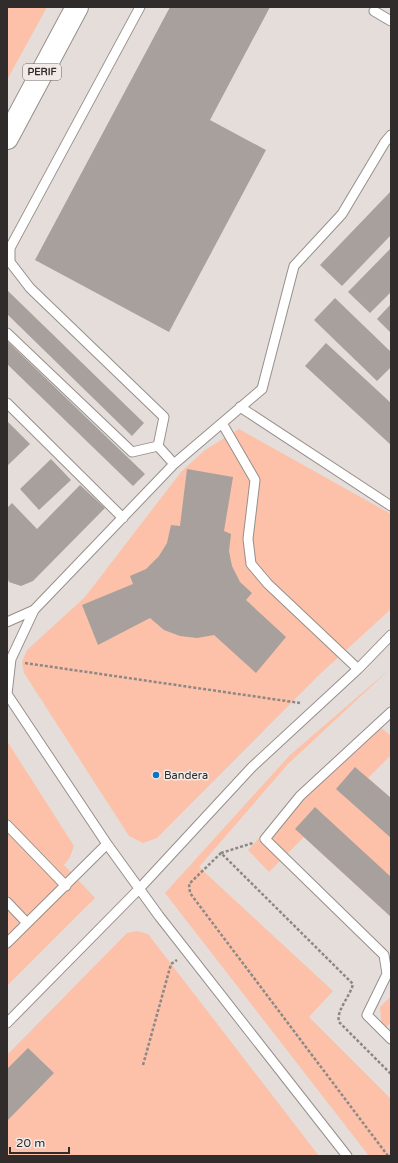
<svg xmlns="http://www.w3.org/2000/svg" width="398" height="1163" viewBox="0 0 398 1163" font-family="'Varela Round',sans-serif">
<rect width="100%" height="100%" fill="#e5ddda"/>
<path fill="#fcc1a8" d="M7,7H47L7,80Z
M239,429L391,514V609L320,674L157,838L143,843L129,836L24,673L22,662L27,650L85,597L181,472L205,450Z
M391,668L288,764L199,867L333,991L309,1017L391,1099V1156H369L165,893L290,755Z
M378,725L391,736V755L368,778L391,798V917L304,837L269,872L248,850L303,790Z
M7,741L74,846L70,857L64,865L95,898L7,986Z
M137,931L148,934L319,1156H7V1055L127,933Z
M391,996V1022L382,1032L380,1007Z"/>
<path fill="#a7a09d" d="M170,7H270L210,120L266,150L169,332L35,260Z
M391,191V235L342,286L320,265Z
M391,248V292L370,313L348,292Z
M7,290L144,423L132,436L7,314Z
M335,298L391,352V367L377,381L314,320Z
M391,304V333L377,319Z
M7,341L145,474L133,486L7,364Z
M326,343L391,403V445L305,366Z
M7,421L30,444L7,466Z
M51,459L71,480L39,510L20,489Z
M187,469L233,477L224,531L231,534L229,551L232,566L240,582L252,593L246,600L286,637L256,673L214,635L197,638L180,636L164,630L150,618L98,645L82,605L133,584L130,576L146,569L159,556L167,543L171,525L180,526Z
M80,485L105,508L33,581L21,586L9,582L7,577V508L12,503L37,529Z
M355,767L391,798V838L336,789Z
M315,807L391,877V917L295,829Z
M28,1048L54,1073L7,1121V1069Z"/>
<g fill="none" stroke-linecap="round" stroke-linejoin="round">
<defs>
<path id="lane" d="M140,7L10,248V262L30,288L164,417L158,446
M374,11L391,21
M7,333L132,452L158,446L174,464
M7,403L123,518
M240,407L391,506
M222,423L255,480L248,539L251,564L268,584L358,669
M7,622L34,610
M7,694L11,659L34,610L174,464L262,389L294,266L342,214L385,142L391,135
M7,694L107,844L159,916L347,1156
M391,712L300,796L265,839L384,955L387,974L367,1015L391,1039
M7,825L66,886
M7,902L27,923
M7,943L107,844
M7,1023L139,889L252,767L358,669L391,635"/>
<path id="primary" d="M7,138L77,7"/>
</defs>
<use href="#lane" stroke="#968f8c" stroke-width="11"/>
<use href="#primary" stroke="#968f8c" stroke-width="24"/>
<path stroke="#8d8886" stroke-width="2.5" stroke-dasharray="3 2" stroke-linecap="butt" d="M25,663L300,703
M221,853L253,843
M143,1065L171,964L177,960
M388,1156L190,893L189,884L221,853L353,984C350,997 336,1010 339,1022L391,1074"/>
<use href="#lane" stroke="#fff" stroke-width="9"/>
<use href="#primary" stroke="#fff" stroke-width="22"/>
</g>
<circle fill="#0e76c1" stroke="#f2eae7" stroke-width="1.5" cx="156" cy="775" r="4"/>
<g text-anchor="middle" dominant-baseline="central" stroke-width="3" stroke-linejoin="round" paint-order="stroke">
<rect fill="#f2eae7" stroke="#6a6563" stroke-width="1" x="23" y="64" width="38" height="16" rx="3"/>
<g font-size="10" font-weight="bold" fill="#2f2c2b">
<text x="42" y="72">PERIF</text>
</g>
<g font-size="11" fill="#2f2c2b" stroke="#f2eae7" text-anchor="start">
<text x="164" y="775">Bandera</text>
</g>
</g>
<rect width="398" height="1163" fill="none" stroke="#2f2c2b" stroke-width="16"/>
<path d="M10 1147v6h59v-6" fill="none" stroke="#2f2c2b" stroke-width="2"/>
<text x="16" y="1147" font-size="12" fill="#2f2c2b" stroke="#f2eae7" stroke-width="3" paint-order="stroke">20 m</text>
</svg>
